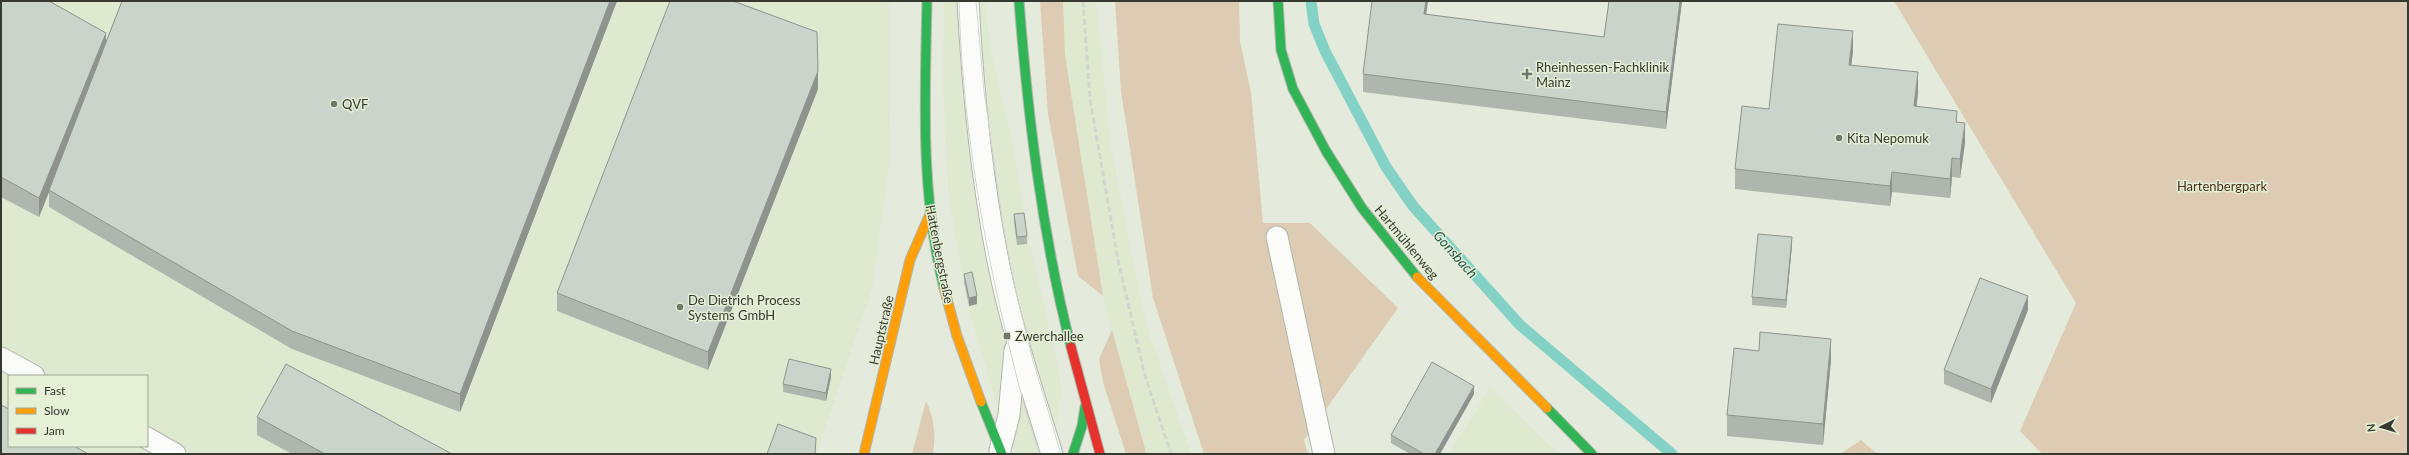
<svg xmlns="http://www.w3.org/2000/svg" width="2409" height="455" viewBox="0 0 2409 455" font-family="Lato,sans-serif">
<rect width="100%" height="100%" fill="#e4eadc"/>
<path fill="#dfe9d0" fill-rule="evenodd" d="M1,1H889L890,156L872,290L816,454H1ZM9,376H147V446H9Z
M944,1H985L991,53L1013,145L1030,244L1060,375L1061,394L1055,430L1043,454L1016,453L998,408L968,306L949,200L943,85Z
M1063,1H1096L1110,141L1137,283L1147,327L1191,454H1147L1112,330L1103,296L1065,55Z
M1490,388L1559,454H1449Z"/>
<path fill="#ddccb3" d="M1040,1H1063L1065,55L1103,296L1078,276L1048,114Z
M1115,1H1239L1240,41L1251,93L1263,223H1310L1398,308L1304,440L1308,454H1204L1153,298L1121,91Z
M1894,1H2408V454H2042L2020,431L2076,303Z
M1112,330L1146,452L1147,454H1126L1103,382L1099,359Z
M926,401C934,418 936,435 933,454H912Z
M1861,440L1877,454H1840Z"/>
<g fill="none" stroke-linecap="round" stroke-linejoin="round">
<path stroke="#84d2c6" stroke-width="11" d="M1311,1L1314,24L1325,51L1386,167L1413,206L1520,325L1672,454"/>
<defs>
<path id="lane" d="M968,1C973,94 982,189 1002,280C1015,339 1034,396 1052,454
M1277,237L1324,454
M1,358L34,376
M147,438L175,454
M1000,450L1009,415L1015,350"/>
<path id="fast" d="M927,1C925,97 920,193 944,288
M1019,1C1028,117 1042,234 1071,347
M1278,1L1281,50L1293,89L1326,151L1362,208L1417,277
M981,402L1002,454
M1547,408L1592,454
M1073,454L1082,426L1085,407"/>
<path id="slow" d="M1417,277L1547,408
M944,288L957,336L981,402
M864,454L910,260L930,214"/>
<path id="jam" d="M1071,347L1100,454"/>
</defs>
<use href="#lane" stroke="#b1b6ab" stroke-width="23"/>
<use href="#fast" stroke="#b1b6ab" stroke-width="11"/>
<use href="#slow" stroke="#b1b6ab" stroke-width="11"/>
<use href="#jam" stroke="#b1b6ab" stroke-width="11"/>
<use href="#lane" stroke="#fbfcfa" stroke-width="21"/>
<use href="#fast" stroke="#30b455" stroke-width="9"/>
<use href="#slow" stroke="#ff9f0a" stroke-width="9"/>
<use href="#jam" stroke="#e5322d" stroke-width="9"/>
<path stroke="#d3d5d0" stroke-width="1" d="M959,1C962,111 979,219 1004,325C1015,369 1024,412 1040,454
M976,1L984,91L1003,224L1014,284L1032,357L1061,454"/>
<path stroke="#d3d5d0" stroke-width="3" stroke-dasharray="6 3" stroke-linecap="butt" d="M1083,1L1090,99L1118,260L1145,376L1171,454"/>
</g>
<path fill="#afb6ae" d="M1,1L106,41L122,1H617L460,412L292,349L49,207V192L39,217L1,197Z
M1609,1H1682L1666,129L1363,92V74L1426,14L1604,37Z
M1853,51L1851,65L1918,92L1917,106L1957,122L1965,143L1960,178L1952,177L1950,198L1892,192L1890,206L1735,189V169L1769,109Z
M818,89L708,370L557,311V293Z
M1014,214L1027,236V244L1017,245L1014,222Z
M1792,245L1786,308L1752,305V297Z
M964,274L977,304L969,306L964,282Z
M2028,310L1991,403L1944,384V370Z
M1831,360L1823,445L1727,436V415Z
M831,377L826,401L783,392V384Z
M1474,394L1440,454H1410L1391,443V435Z
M257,417L452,454H292L257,435Z"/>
<path fill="#8e948d" d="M610,1H617L460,412V394Z
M1426,1H1428L1424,32V14Z
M1680,1H1682L1666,129V112Z
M1853,31V51L1849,85V65Z
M106,33V52L49,190V192L39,217V198Z
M818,71V89L708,370V352Z
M1918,72V92L1914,126V106Z
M1957,111V130L1956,122Z
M1965,123V143L1960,178V159Z
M1952,158V177L1950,198V179Z
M1892,172V192L1890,206V186Z
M1792,237V245L1786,308V300Z
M977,296V304L969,306V298Z
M2028,296V310L1991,403V389Z
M1831,339V360L1823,445V424Z
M831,369V377L826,401V393Z
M1474,386V394L1440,454H1435Z"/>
<path fill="#cbd4ca" stroke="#8e948d" d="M1,1H49L106,33L39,198L1,177Z
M122,1H610L460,394L292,331L49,190Z
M670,1H733L817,32L818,71L708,352L557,293Z
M1372,1H1426L1424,14L1604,37L1609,1H1680L1666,112L1363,74Z
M1778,24L1853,31L1849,65L1918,72L1914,106L1957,111L1956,122L1965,123L1960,159L1952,158L1950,179L1892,172L1890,186L1735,169L1742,106L1769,109Z
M1024,213L1027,236L1017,237L1014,214Z
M1758,234L1792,237L1786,300L1752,297Z
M972,272L977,296L969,298L964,274Z
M1980,278L2028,296L1991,389L1944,370Z
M1760,332L1831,339L1823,424L1727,415L1734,348L1759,351Z
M789,359L831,369L826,393L783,384Z
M1432,362L1474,386L1435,454H1424L1391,435Z
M286,364L452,454H325L257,417Z
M1,405L9,409V446H74L88,454H1Z
M778,424L816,438L815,454H767Z"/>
<g fill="#72776c" stroke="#e5f0d6" stroke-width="1.5">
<path d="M1525 68h4v4h4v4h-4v4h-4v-4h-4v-4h4z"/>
<circle cx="334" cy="104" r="4"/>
<circle cx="1839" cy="138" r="4"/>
<circle cx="680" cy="307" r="4"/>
<rect x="1003" y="332" width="8" height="8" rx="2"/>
</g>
<g text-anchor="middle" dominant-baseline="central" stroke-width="3" stroke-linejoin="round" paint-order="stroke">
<g font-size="13" fill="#35392f" stroke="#e5f0d6" text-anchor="start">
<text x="1536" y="67">Rheinhessen-Fachklinik<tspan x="1536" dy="15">Mainz</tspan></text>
<text x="342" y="104">QVF</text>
<text x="1847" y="138">Kita Nepomuk</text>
<text x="688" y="300">De Dietrich Process<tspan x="688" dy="15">Systems GmbH</tspan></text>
<text x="1015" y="336">Zwerchallee</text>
</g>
<g font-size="13" fill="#482f16" stroke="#e5f0d6">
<text x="2222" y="186">Hartenbergpark</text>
</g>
<g font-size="13" fill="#35392f" stroke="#e5f0d6">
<text transform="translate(1407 242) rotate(50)">Hartmühlenweg</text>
<text transform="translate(940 254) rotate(79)">Hattenbergstraße</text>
<text transform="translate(881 330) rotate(-77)">Hauptstraße</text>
</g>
<g font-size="14" font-style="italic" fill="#255550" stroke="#e5f0d6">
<text transform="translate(1456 254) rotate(48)">Gonsbach</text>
</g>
</g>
<rect width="2409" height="455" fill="none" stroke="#35392f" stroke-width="4"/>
<rect x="8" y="375" width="140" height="72" fill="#e5f0d6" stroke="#9fa793"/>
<rect x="16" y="388" width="20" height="6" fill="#30b455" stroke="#9fa793"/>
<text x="44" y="395" font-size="12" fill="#35392f">Fast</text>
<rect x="16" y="408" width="20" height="6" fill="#ff9f0a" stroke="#9fa793"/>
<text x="44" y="415" font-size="12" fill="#35392f">Slow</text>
<rect x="16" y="428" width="20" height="6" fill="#e5322d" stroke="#9fa793"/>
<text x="44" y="435" font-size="12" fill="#35392f">Jam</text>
<g transform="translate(2381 427) rotate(265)" stroke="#e5f0d6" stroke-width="3" paint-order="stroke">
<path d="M0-3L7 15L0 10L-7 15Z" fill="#35392f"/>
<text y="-6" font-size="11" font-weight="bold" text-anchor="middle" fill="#35392f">N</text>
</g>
</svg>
